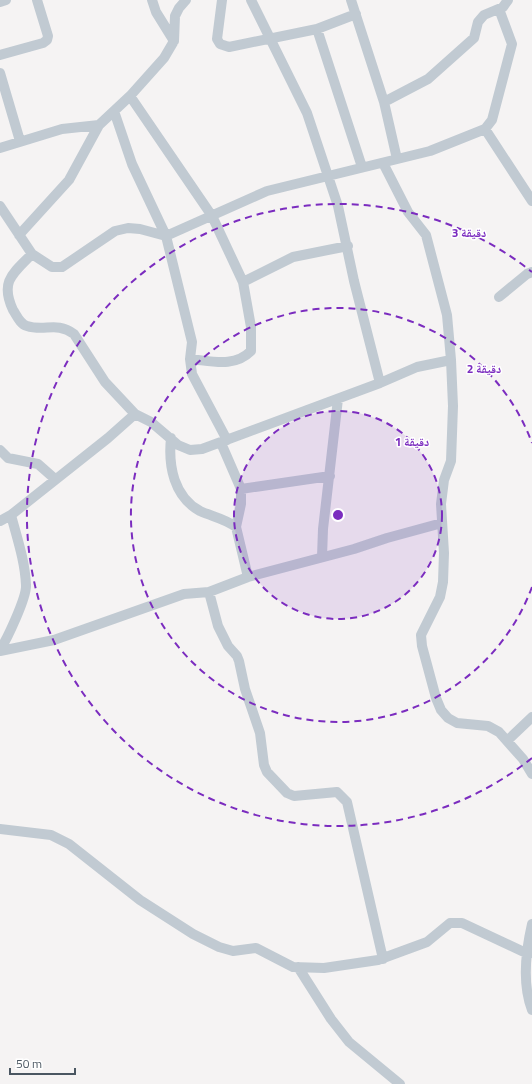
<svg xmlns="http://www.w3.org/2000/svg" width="532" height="1084" viewBox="0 0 532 1084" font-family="'Titillium Web','Noto Naskh Arabic',sans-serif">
<rect width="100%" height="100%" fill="#f5f3f3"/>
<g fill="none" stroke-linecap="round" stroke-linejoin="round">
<path stroke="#c1cad2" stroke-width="10" d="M152,0L156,12L174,41
M222,0L217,39L220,44L229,47L317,29L356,14
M251,0L307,113L338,206L354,281L380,383
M351,0L384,102L397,159
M0,2L6,0
M317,29L362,167
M0,55L43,43L47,40L48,36L37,0
M0,73L20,141
M130,96L212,216L243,282
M384,102L428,79L474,38L478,22L484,15L503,7L508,0
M114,111L132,164L166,236L192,342L190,359L192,374L227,440
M485,129L532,201
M0,148L62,129L99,125
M383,163L408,212L426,235L447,315L451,360L453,406L451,461L444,480L441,504L444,553L443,582L440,597L421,635L422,646L436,698L441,710L448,718L457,723L488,726L499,732L523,759L532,774
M0,206L32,254C12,274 0,282 13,310C17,316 20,324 27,326C45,332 56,321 74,334L105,382L135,414L151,422L178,445L190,450L202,449L380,383L417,367L451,360
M19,235L69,180L99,125L130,96L164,58L174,41L175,16L179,8L186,0
M32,254L52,267H62L115,231L128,228L140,229L166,236L267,191L430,151L485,129L492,120L512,44L499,9
M499,297L527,274L532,272
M190,359C212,361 234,368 251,351V327L243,282L293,257L348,246
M171,438C168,466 174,497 200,511C213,517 224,518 236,527
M221,443L241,489V504L236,527L248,577
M0,450L8,458L38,464L55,479
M241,489L330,476
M0,521L11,515L108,438L135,414
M322,557L323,529L338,399
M209,592L218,626L228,646L237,656L239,661L245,689L260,733L264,765L267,772L287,793L294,796L337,792L347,802L383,959
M0,650C7,639 27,597 26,585C25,561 17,538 11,515
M0,651L54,640L184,594L209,592L248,577L354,549L387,538L442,523
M508,740L532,717
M0,829L51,835L69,844L140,900L193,934L219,947L233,951L256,948L293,967L324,968L378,960L427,942L450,923H462L526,953H532
M532,924C526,950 522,984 532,1010
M298,967L331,1019L349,1042L400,1084"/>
</g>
<circle cx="338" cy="515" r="104" fill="#7b2cbf" fill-opacity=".12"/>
<g fill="none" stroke="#7b2cbf" stroke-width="2" stroke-dasharray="7 5">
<circle cx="338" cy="515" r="104"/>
<path d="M532 587A207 207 0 1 1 532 443"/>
<path d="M532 758A311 311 0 1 1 532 272"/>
</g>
<circle cx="338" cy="515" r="6" fill="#7b2cbf" stroke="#fff" stroke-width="2"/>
<g font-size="12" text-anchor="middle" font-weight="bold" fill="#7b2cbf" stroke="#fff" stroke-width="3" stroke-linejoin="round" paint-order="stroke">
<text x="469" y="237">3 دقيقة</text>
<text x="484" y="373">2 دقيقة</text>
<text x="412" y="446">1 دقيقة</text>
</g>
<path d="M10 1068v6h65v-6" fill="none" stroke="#4a5661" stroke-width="2"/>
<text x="16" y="1068" font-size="12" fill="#4a5661" stroke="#ffffff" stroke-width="3" paint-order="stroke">50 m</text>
</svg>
